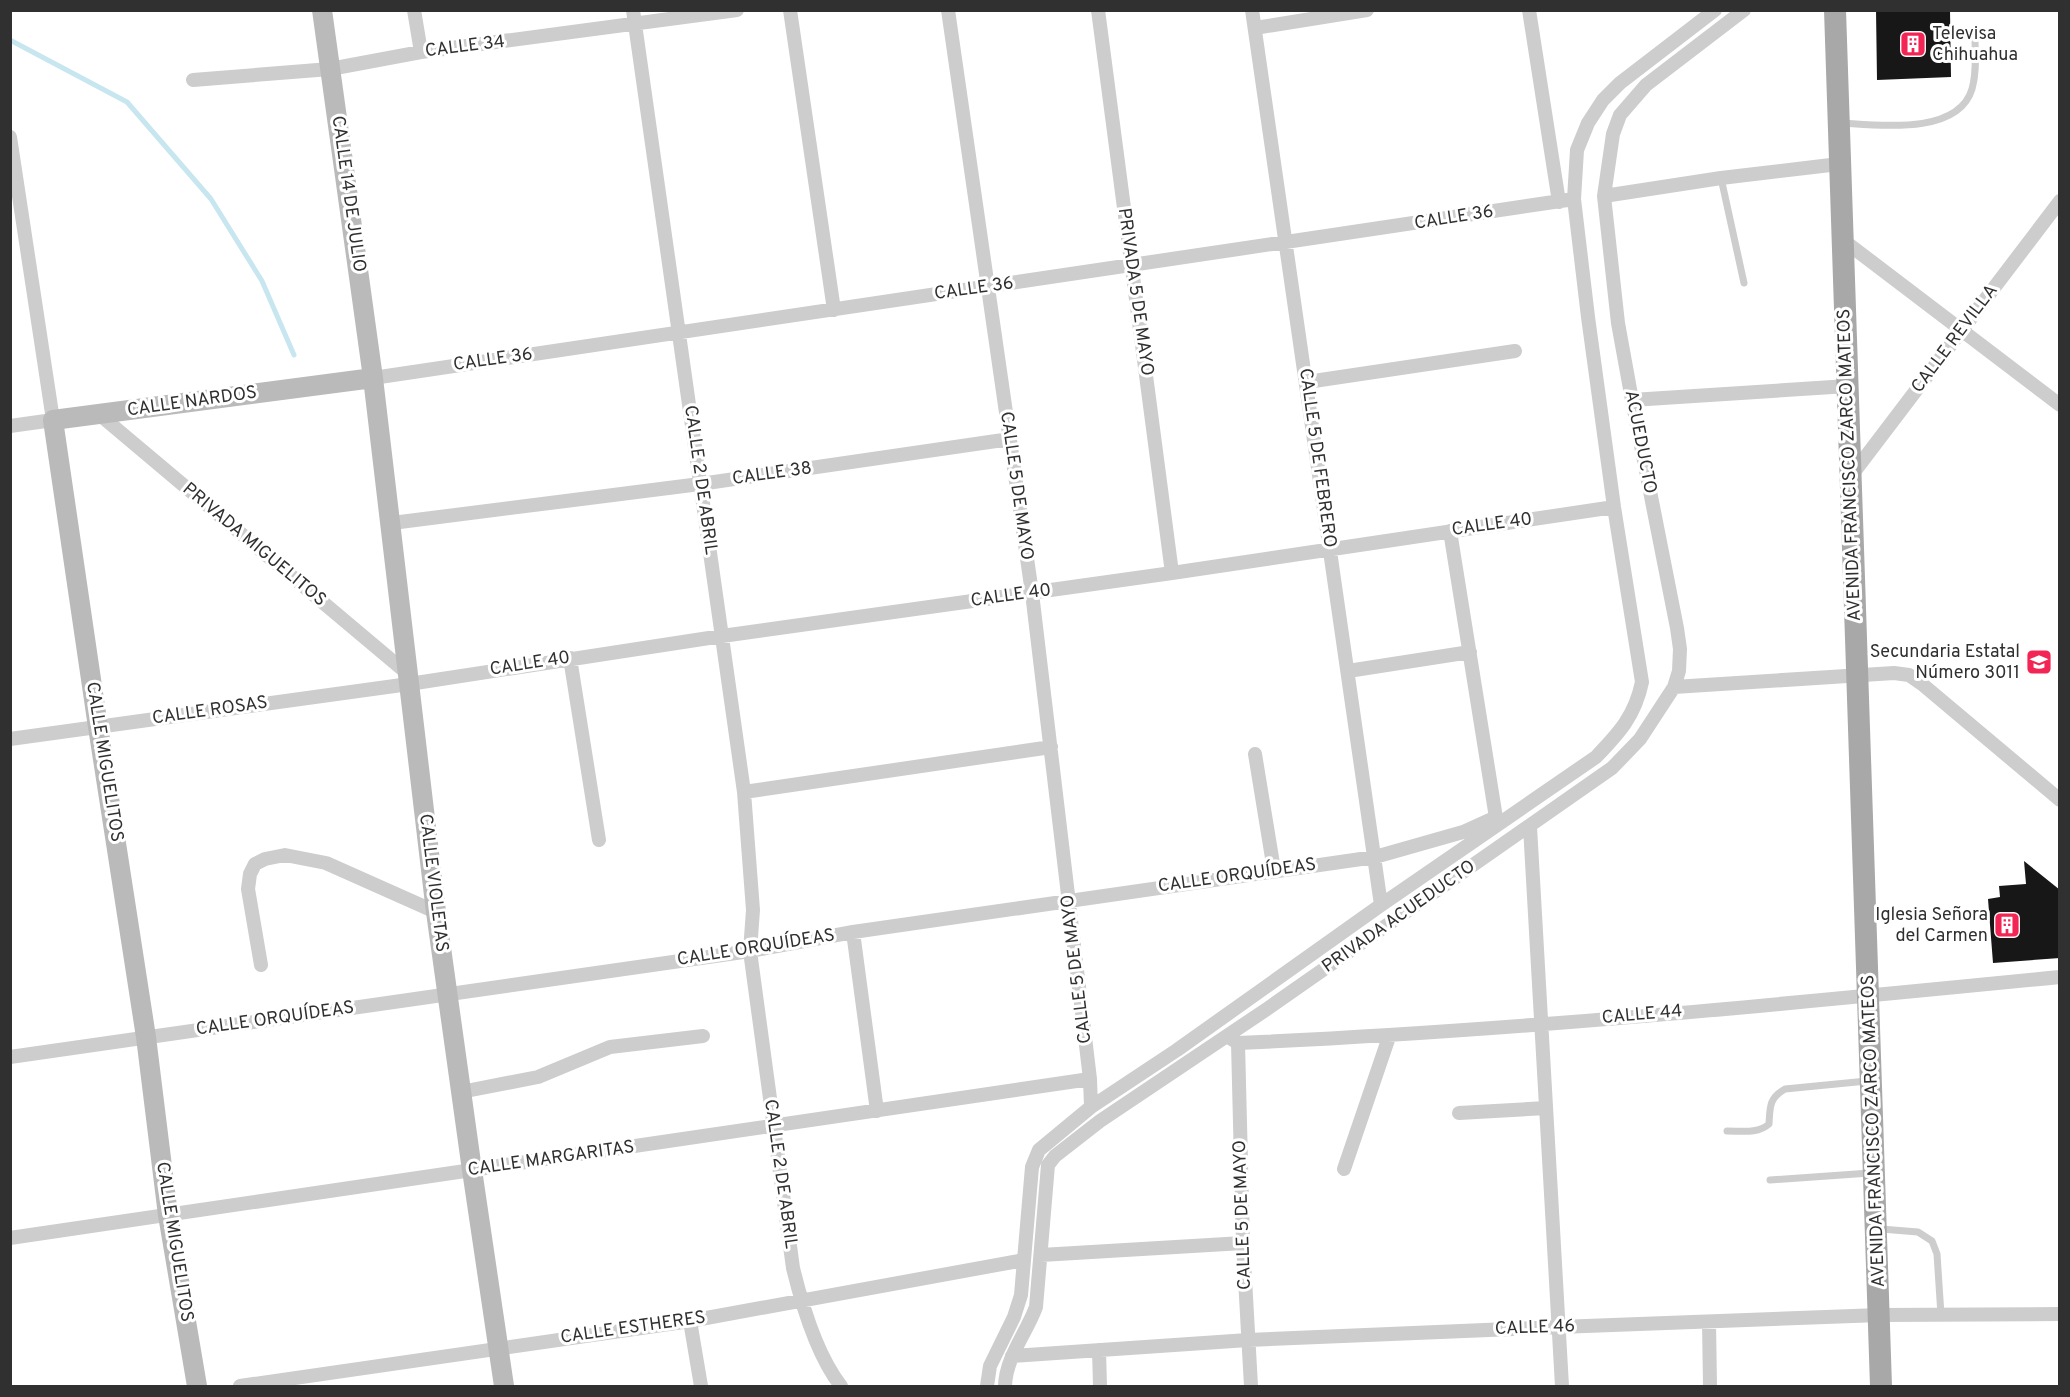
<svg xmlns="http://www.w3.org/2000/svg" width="2070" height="1397" viewBox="0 0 2070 1397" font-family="Overpass,sans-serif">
<rect width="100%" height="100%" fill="#fff"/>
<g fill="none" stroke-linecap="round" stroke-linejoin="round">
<path stroke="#c8e6ef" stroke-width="5" d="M10,40L127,102L211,199L262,281L294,355"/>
</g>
<path fill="#171717" d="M1876,10H1950L1951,77L1877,80Z
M2024,861L2060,890V958L1993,963L1988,899L2000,897L1999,886L2026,884Z"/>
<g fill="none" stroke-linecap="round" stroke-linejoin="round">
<path stroke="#cdcdcd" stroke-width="7" d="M1841,123C1877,125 1958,136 1972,89C1977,72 1975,54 1975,37
M1721,178L1744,283
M1727,1131C1742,1131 1758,1134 1769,1124C1770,1107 1769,1098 1785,1089L1867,1081
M1770,1180L1870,1173
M1881,1229L1918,1232L1932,1241L1937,1254L1941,1315"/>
<path stroke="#cdcdcd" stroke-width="14" d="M414,10L421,52
M633,10L744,792L753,910L750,951L793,1268C802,1305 818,1357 841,1386
M790,10L834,310
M948,10L1032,593L1090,1079L1091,1107
M1098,10L1172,573
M1252,10C1293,309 1340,606 1381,905
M1529,10L1559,202
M1255,28L1367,10
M193,80L330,69L421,52L737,10
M10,137L53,420L10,426
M1604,196L1721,178L1839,164
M1843,240L2060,405
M373,378L1574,199
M1307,382L1515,351
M1632,400L1848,386
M100,415L408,674
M1851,476L2060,201
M392,523L700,484L1010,439
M1450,531L1497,824
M570,658L599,840
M1348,671L1470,652
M1674,687L1894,673L1909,675L1922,684L2060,800
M10,739L409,684L722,636L1172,573L1614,507
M1255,754L1274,870
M744,792L1051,747
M1530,827L1562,1386
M853,932L877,1111
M261,965L248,889L250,874L255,864L265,859L285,855L326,863L436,912
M1227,1036L1238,1043C1512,1031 1786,1004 2060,977
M1238,1043L1243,1243L1251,1386
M10,1057L750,951L853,932L1375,857L1463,832L1496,817
M461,1092L538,1077L610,1047L703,1036
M1459,1113L1546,1108
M1344,1169L1389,1037
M10,1238L1090,1079
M1041,1255L1243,1243
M690,1321L701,1386
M1709,1322L1710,1386
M1099,1350L1100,1386
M1012,1356L1248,1340L1559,1327L1880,1315L2060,1314
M240,1386L690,1321L1024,1260
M987,1386L990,1366L1014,1317L1021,1295L1032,1167L1039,1150L1091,1107L1177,1050L1381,905L1596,757C1619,733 1635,716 1642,682L1614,507L1588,317L1574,199L1577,150L1588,123L1603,100L1620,83L1715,10
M1005,1386C1006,1357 1026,1334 1036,1307L1048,1165L1055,1156L1100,1121L1267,1009L1612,768L1640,739L1674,687L1679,671L1680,649L1677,628L1632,400L1618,323L1604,196L1613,134L1620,115L1646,85L1744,10"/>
<path stroke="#bababa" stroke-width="20" d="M322,10L373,378L436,912L472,1170L504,1386
M197,1386L168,1215L146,1037L98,727L53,420L373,378"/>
<path stroke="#a8a8a8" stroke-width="22" d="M1835,10L1881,1386"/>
</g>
<defs>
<symbol id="building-square" viewBox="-11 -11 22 22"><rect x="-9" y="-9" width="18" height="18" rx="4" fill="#f32555" stroke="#fff"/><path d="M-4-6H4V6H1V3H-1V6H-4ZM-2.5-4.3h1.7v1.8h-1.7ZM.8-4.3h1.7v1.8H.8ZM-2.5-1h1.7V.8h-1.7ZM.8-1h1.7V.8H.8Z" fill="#fff"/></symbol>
<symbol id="school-square" viewBox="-11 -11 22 22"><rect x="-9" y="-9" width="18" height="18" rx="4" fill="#f32555" stroke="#fff"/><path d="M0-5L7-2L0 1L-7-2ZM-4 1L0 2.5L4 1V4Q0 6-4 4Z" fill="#fff"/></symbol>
</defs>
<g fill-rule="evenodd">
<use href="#building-square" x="1898" y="29" width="30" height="30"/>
<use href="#school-square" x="2024" y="647" width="30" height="30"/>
<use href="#building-square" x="1992" y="910" width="30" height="30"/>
</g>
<g text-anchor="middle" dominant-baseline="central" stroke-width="6" stroke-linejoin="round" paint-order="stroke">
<g font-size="18" fill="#303030" stroke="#fff" text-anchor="end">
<text x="1932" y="34" text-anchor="start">Televisa<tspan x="1932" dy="21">Chihuahua</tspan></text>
<text x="2020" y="652">Secundaria Estatal<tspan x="2020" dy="21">Número 3011</tspan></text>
<text x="1988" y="915">Iglesia Señora<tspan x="1988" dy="21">del Carmen</tspan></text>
</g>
<g font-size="18" fill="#303030" stroke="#fff">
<text transform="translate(465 47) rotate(-7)">CALLE 34</text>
<text transform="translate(348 194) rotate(82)">CALLE 14 DE JULIO</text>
<text transform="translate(1454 218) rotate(-9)">CALLE 36</text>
<text transform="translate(974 289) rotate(-8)">CALLE 36</text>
<text transform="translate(1135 292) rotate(82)">PRIVADA 5 DE MAYO</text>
<text transform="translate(1955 339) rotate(-53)">CALLE REVILLA</text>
<text transform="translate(493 360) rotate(-8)">CALLE 36</text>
<text transform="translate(192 402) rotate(-8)">CALLE NARDOS</text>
<text transform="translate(1640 442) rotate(79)">ACUEDUCTO</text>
<text transform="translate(1317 458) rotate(82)">CALLE 5 DE FEBRERO</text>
<text transform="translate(1850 465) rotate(-92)">AVENIDA FRANCISCO ZARCO MATEOS</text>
<text transform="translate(772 474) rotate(-8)">CALLE 38</text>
<text transform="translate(700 480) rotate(82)">CALLE 2 DE ABRIL</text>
<text transform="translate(1016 486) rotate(82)">CALLE 5 DE MAYO</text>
<text transform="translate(1492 525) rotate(-8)">CALLE 40</text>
<text transform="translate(254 545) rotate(40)">PRIVADA MIGUELITOS</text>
<text transform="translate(1011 596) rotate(-8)">CALLE 40</text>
<text transform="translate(530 664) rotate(-9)">CALLE 40</text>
<text transform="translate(210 711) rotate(-8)">CALLE ROSAS</text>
<text transform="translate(104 762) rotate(81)">CALLE MIGUELITOS</text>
<text transform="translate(1237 876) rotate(-8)">CALLE ORQUÍDEAS</text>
<text transform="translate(433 883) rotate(83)">CALLE VIOLETAS</text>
<text transform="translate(1399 917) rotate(-35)">PRIVADA ACUEDUCTO</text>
<text transform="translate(756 948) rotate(-9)">CALLE ORQUÍDEAS</text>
<text transform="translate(1077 969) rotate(-97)">CALLE 5 DE MAYO</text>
<text transform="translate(1642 1015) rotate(-5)">CALLE 44</text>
<text transform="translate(275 1019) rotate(-8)">CALLE ORQUÍDEAS</text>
<text transform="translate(1874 1131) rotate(-92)">AVENIDA FRANCISCO ZARCO MATEOS</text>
<text transform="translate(551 1159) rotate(-8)">CALLE MARGARITAS</text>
<text transform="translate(780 1174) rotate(82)">CALLE 2 DE ABRIL</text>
<text transform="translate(1243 1215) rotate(-92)">CALLE 5 DE MAYO</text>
<text transform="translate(174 1242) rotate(81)">CALLE MIGUELITOS</text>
<text transform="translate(633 1328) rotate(-8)">CALLE ESTHERES</text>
<text transform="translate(1535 1328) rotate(-2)">CALLE 46</text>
</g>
</g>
<rect width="2070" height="1397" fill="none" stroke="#303030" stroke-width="24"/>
</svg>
